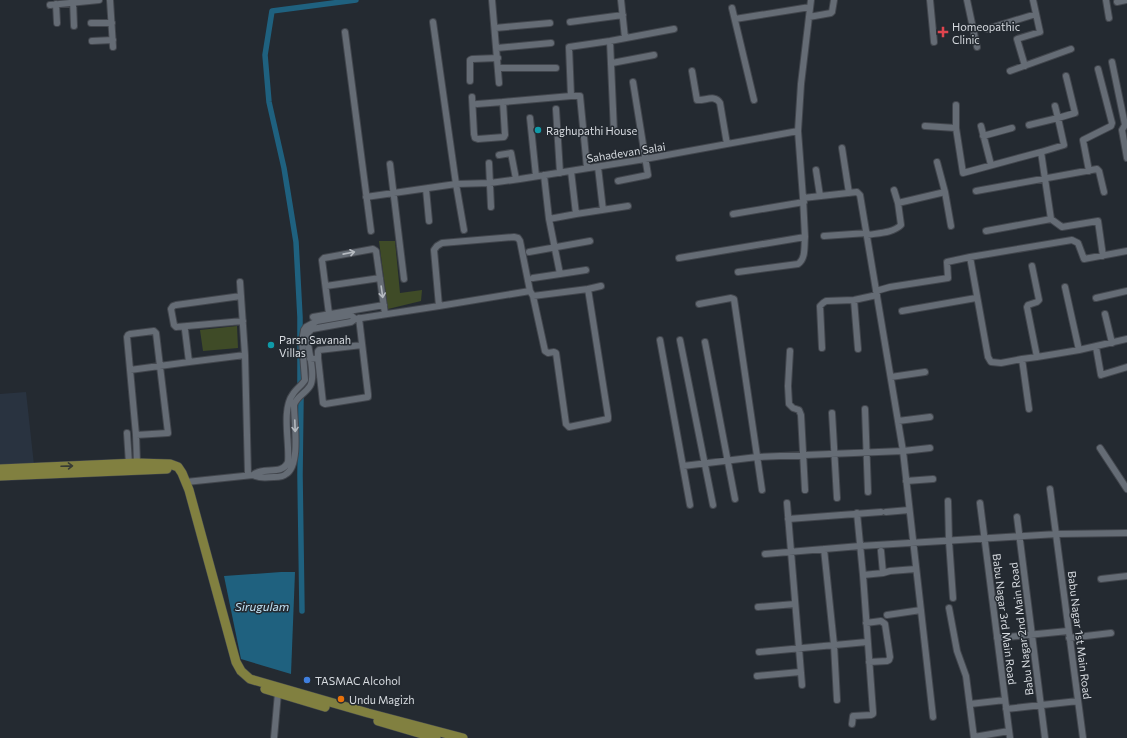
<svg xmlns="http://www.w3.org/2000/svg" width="1127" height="738" viewBox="0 0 1127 738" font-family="Commissioner,sans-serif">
<rect width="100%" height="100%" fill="#242a31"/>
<path fill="#293340" d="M26,392L34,465L0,468V394Z"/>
<path fill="#3f4b27" d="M379,241H395L400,293L422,290L421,301L388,309Z
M237,326L238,348L203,351L200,330Z"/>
<path fill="#1f617f" d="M281,572H295L291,674L241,659L224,576Z"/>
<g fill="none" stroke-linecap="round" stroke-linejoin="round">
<path stroke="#1f617f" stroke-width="5.5" d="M300,382V317L296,242L284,168L269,102L265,55L272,11L356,0
M301,398L300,475L302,611"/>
<defs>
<path id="street" d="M73,0L74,26
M110,0L113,47
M492,0L499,83
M621,0L625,38
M811,0L801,84L798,131L803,198L857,192L860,195L903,451L933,717
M930,0L934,42
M967,0L977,47
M1106,0L1109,18
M1117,2L1127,0
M56,4L57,23
M50,5L99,0
M732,8L754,100
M809,17L831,13L832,12L834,0
M735,19L810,7
M433,22L456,184L464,230
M570,22L623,15
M91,23H112
M495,28L550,23
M987,29L1036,14
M345,32L371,231
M92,41L113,40
M610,41L614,132
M497,48L551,43
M1112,62L1125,125L1122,130L1127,158
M612,63L654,55
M1025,66L1017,39L1040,32L1033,0
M498,68H556
M692,71L697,100C705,101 715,94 720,103L727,144
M1010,71L1071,49
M470,81V60L472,59L498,58
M571,96H580L587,168
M472,97L474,134L475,138L478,139L504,137L505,135L503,102L571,96L569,47L610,41L674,29
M477,104L503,102
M956,105V128
M556,109L560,173
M530,118L536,176
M1029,125L1058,118L1055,106
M925,126L956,128L963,173L1041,152L1051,219L1062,227L1098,221L1103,256
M981,126L991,165
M983,136L1012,128
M842,148L849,193
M1041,152L1064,145L1058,118L1075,113L1066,76
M499,155L511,153L516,179
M937,162L945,192
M489,163L491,207
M390,164L404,279
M598,167L603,210
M816,170L820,196
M1089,171L1083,140L1111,126L1112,123L1098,69
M544,175L549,219L560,274L586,270
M618,181L648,175L633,82
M426,189L429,221
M894,190L898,203
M976,191L1097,169L1099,171L1104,192
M366,197L456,184L490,183L520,179L645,159L798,131
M576,214L628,206
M733,214L804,202
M549,219L576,214L571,171
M986,231L1051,219
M867,235C878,233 893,233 901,225L898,203L945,192L951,226
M824,236L867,233
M529,252L590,241
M679,258L805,237L803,198
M1032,266L1039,300L1037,302L1028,305L1027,307L1037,357L1079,350L1127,339
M738,272L798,264C806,259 804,246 805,237
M533,278L560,274
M240,282L245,355L248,475
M326,286L380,278
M1065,287L1079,350
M588,289L601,286
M530,291L439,306L434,250L437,246L442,243L514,237L518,238L520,241L530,291L533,296L588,289L608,416V419L569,427L566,424L556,353L554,352L548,353L545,351L533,296
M876,291L890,287L948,278L947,262L970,257
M241,296L176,305L173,306L171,309L174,325L176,327L243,321
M1096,298L1127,291
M854,300L858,349
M699,304L731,298L734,299L762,490
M902,311L976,298
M329,314L322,260L324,258L373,249L376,251L385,314
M1105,314L1112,343
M313,317L384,305
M185,330L189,362L245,355
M660,340L690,505
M680,340L713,505
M705,342L735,499
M1096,347L1101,375L1127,367
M822,348L820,306L823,303L826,301L854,300L877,295
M790,351L788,386L789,404L793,408L799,410L801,415L805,490
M318,358V351L319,350L362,345
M310,359L318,358L323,403L325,404L368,397V394L359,318
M1022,359L1037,357
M130,370L189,362
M891,377L925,372
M865,409L868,492
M1029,409L1022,359L1001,363L991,362L988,357L970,257L1072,240L1078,243L1084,259L1127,251
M832,413L837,498
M898,421L930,417
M127,433L129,464
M136,435L168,433L156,333L154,331L130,334L128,335L127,337L136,435L137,463
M1100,448L1127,489
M683,466L757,457L903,451L930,448
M253,475C263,466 282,476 288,462C290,443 281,410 293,394C296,389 302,385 305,380L302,341L304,330L306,327L317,321L351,315L355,319
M906,481L933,479
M186,482L253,475C260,479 267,477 274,477C278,477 283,477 286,474C301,465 294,422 294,405C297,396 305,394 310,386C316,376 308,349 307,336L308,333L312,329L351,322L355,319L439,306
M1050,489L1083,738
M948,501L949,541L953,598
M787,503L802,685
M980,503L1010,738
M886,512L909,510
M1017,517L1045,738
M788,519L881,512
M824,549L834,645L837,700
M765,554L860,546L1057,534L1127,533
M883,573L890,571L916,569
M863,575L883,573L881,551
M1101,579L1127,576
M758,607L795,604
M949,608L957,651L966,676L974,738
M887,615L921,610
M866,623L881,621L885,624L890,657L889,660L887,661L869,662
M997,638L1068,631
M1069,638L1111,633
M759,652L867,642
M757,676L800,672
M970,704L1005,700
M1006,709L1078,701
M852,724L853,716L871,715L873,714V712L863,575L857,513
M974,737L1009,731
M274,738L278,693"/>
<path id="primary" d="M0,469L137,463L170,464L178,467L182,473L189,490L236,662L241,671L250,679L368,713L463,738
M0,476L167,469
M265,689L325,707
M378,721L436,738"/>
</defs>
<use href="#street" stroke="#42464d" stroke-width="8"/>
<use href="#primary" stroke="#42464d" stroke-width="10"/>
<use href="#street" stroke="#656c75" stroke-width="6"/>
<use href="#primary" stroke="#818040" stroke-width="9"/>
</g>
<defs><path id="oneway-shaft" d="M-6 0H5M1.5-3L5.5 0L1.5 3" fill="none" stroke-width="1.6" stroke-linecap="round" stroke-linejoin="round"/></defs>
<g stroke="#b5bac0">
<use href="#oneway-shaft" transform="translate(349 253) rotate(-11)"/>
<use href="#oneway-shaft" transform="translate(382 292) rotate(82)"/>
<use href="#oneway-shaft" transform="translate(295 426) rotate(88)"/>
</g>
<use stroke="#373b34" href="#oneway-shaft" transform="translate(67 466) rotate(-2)"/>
<path fill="#e0444e" stroke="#242a31" stroke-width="1.5" d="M941 26h4v4h4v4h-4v4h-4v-4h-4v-4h4z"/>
<g fill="#0f9aa8" stroke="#242a31" stroke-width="1.5">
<circle cx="538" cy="130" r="4"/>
<circle cx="271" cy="345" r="4"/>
</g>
<circle fill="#3f7fe0" stroke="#242a31" stroke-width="1.5" cx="307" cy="680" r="4"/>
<circle fill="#e8710a" stroke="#242a31" stroke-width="1.5" cx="341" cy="699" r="4"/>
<g text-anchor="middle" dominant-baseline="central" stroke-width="3" stroke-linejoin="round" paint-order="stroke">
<g font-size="11" fill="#d7dbe0" stroke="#242a31" text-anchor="start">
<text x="952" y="26">Homeopathic<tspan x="952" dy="13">Clinic</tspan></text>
<text x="546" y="130">Raghupathi House</text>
<text x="279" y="339">Parsn Savanah<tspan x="279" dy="13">Villas</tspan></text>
<text x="315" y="680">TASMAC Alcohol</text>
<text x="349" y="699">Undu Magizh</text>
</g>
<g font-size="11" fill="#d7dbe0" stroke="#242a31">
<text transform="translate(626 152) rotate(-9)">Sahadevan Salai</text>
<text transform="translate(1005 619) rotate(83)">Babu Nagar 3rd Main Road</text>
<text transform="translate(1021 629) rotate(-97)">Babu Nagar 2nd Main Road</text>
<text transform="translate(1080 635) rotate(83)">Babu Nagar 1st Main Road</text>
</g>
<g font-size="12" font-style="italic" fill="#c0e2f5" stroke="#242a31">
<text x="262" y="606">Sirugulam</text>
</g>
</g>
</svg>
